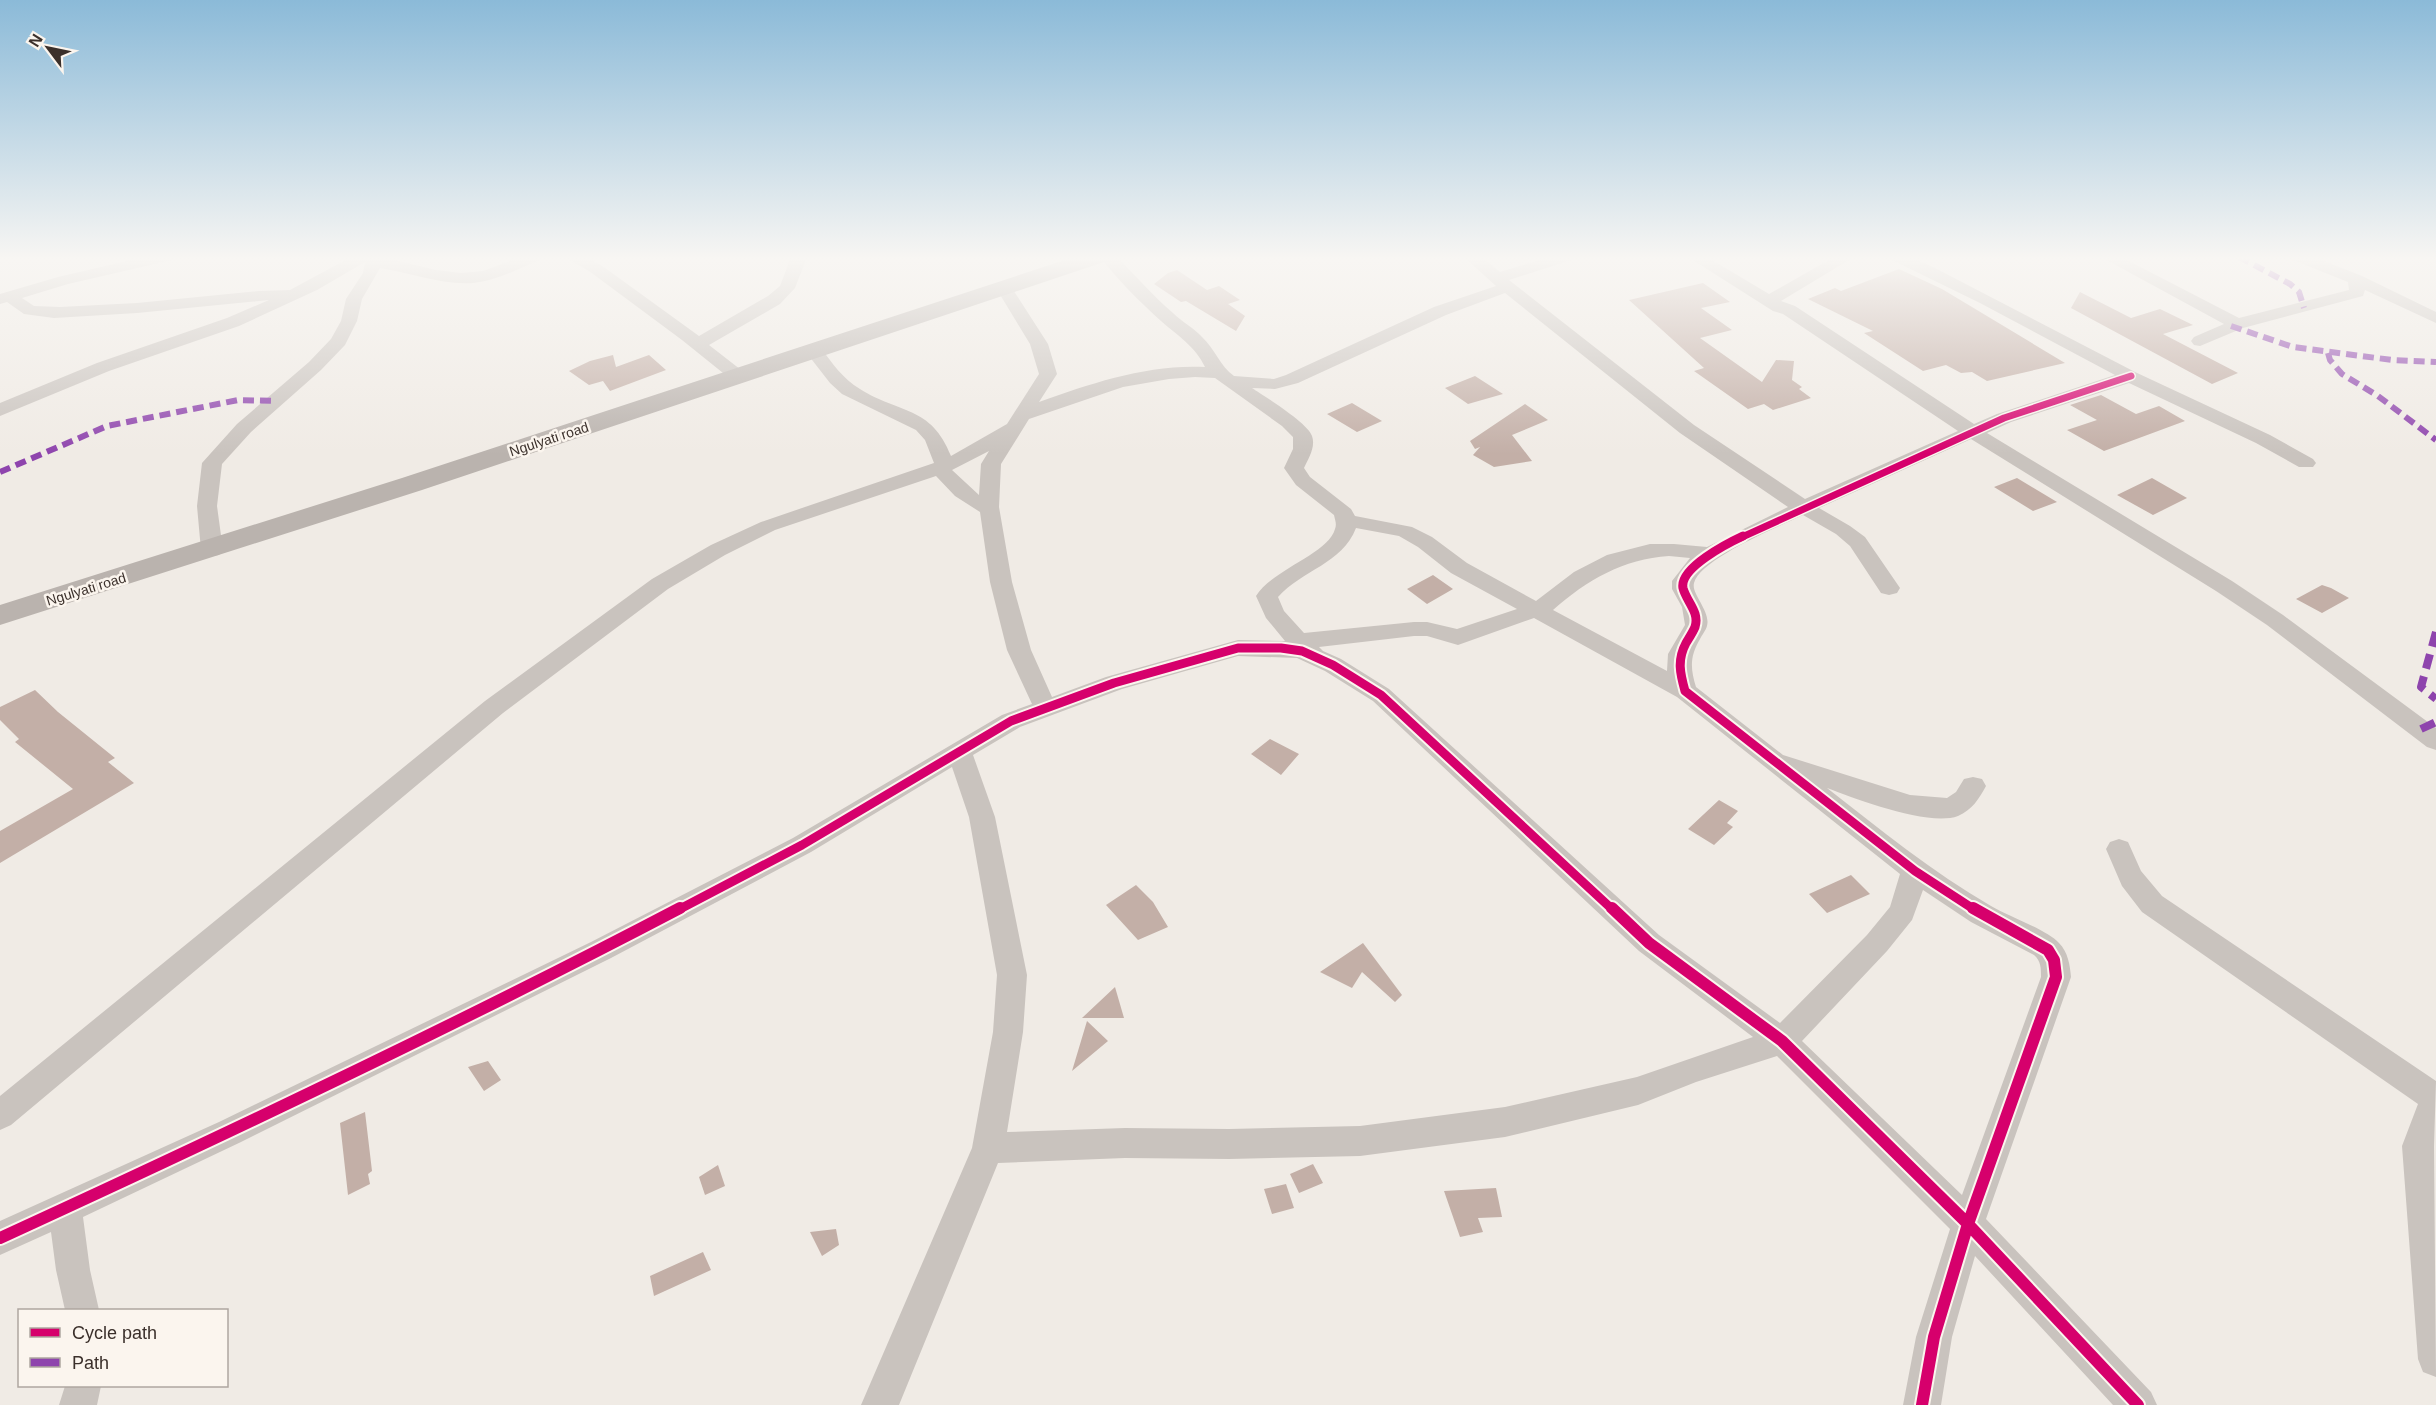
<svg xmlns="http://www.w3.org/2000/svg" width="2436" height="1405" viewBox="0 0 2436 1405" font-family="Helvetica,sans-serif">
<rect width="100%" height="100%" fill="#f0ebe5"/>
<path fill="#c3afa7" d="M1899,269L1942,289L2065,363L1987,381L1972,372L1961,373L1946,365L1923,371L1864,333L1873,331L1808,299L1835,288L1841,291Z
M1177,270L1207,290L1219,286L1240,300L1228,304L1245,316L1236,331L1186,301L1181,302L1154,284L1168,273Z
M1703,283L1730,302L1701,308L1732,330L1700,338L1762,382L1776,360L1794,361L1792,380L1802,387L1799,389L1811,398L1773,410L1764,404L1748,409L1694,371L1704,368L1629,300Z
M2080,292L2131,318L2160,309L2193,325L2163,334L2238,373L2212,384L2071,308Z
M613,355L616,367L649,355L666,370L610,391L603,381L589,385L569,371L590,361Z
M1475,376L1503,394L1468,404L1445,388Z
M2101,395L2136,414L2159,406L2185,421L2104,451L2067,430L2097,420L2070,405Z
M1352,403L1382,421L1357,432L1327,414Z
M1525,404L1548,420L1512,435L1532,461L1494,467L1473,455L1480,447L1475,449L1470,441Z
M2017,478L2057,502L2033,511L1994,487Z
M2152,478L2187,498L2153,515L2117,495Z
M1433,575L1453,589L1427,604L1407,589Z
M2322,585L2331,588L2349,598L2322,613L2296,599Z
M35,690L58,712L115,758L108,762L134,783L0,863V831L73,789L15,742L19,739L0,720V707Z
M1270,739L1299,754L1281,775L1251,754Z
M1719,800L1738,811L1727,823L1733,827L1714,845L1688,829Z
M1851,875L1870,894L1827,913L1809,894Z
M1136,885L1153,902L1168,927L1138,940L1106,905Z
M1363,943L1402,995L1395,1002L1362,972L1352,988L1320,972Z
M1115,987L1124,1018H1082Z
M1087,1021L1108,1041L1072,1071Z
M488,1061L501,1080L484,1091L468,1067Z
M365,1112L372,1171L368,1174L370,1184L348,1195L340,1123Z
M1313,1164L1323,1183L1299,1193L1290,1174Z
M718,1165L725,1186L705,1195L699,1177Z
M1286,1184L1294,1208L1272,1214L1264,1189Z
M1496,1188L1502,1217L1478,1218L1483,1232L1460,1237L1444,1191Z
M836,1229L839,1245L822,1256L810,1232Z
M703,1252L711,1270L654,1296L650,1276Z"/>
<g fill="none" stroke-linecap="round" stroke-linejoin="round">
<path fill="#c9c3be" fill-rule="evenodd" d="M144,257H174L172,260L68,284L22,298L34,306L60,307L137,303L259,291L290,290L351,257H382L436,270L461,273L483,271L520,257H542L540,260C518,269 496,281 473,283C441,285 411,273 380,268L362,299L357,321L345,345L321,370L251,432L222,464L217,506L223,550L219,555L212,556L205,555L201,550L197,506L202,463L237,424L309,362L331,339L341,321L346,299L363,273L365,262L317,290L239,326L109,371L0,416V403L97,363L227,318L269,300L137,313L54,318L24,314L7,302L0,304V294L58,277Z
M564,257H585L601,265L699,336L768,296L780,286L791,257H807L795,288L780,304L709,345L745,373L748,377L745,381H733L682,340L589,271Z
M1100,257H1117C1136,276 1153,296 1173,313C1182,322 1194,328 1202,337C1215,349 1220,366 1234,376L1274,379L1286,375L1434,307L1496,286L1464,257H1482L1500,272L1549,257H1573L1571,260L1509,280L1694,425L1805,499L1958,431L1783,314L1773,311L1688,257H1707L1769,294L1834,257H1854L1781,301L1795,306L1974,424L1997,414L2115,375L1980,303L1892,260L1890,257H1911L1933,267L2135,372L2270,435L2313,459L2316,463L2313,467H2299L2256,443L2129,383L2011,422L1987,433L2232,581L2283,615L2436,728V750L2427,747L2267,625L2216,591L1971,439L1819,508L1850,526L1865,537L1900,588L1897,593L1889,595L1881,593L1850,546L1836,534L1803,515C1780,526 1700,559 1694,583C1691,594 1711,611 1707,626C1706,630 1702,635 1700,639C1690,656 1690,668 1696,687L1783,755L1910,795L1947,798L1956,792L1964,779L1973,777L1982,779L1986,786C1979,799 1972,810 1958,816C1929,827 1856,799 1827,788C1880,829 1932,872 1991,906C2008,916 2047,930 2059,943C2068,952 2070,965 2071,977L1986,1219L2151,1392L2157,1405H2113L1975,1256L1952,1337L1941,1405H1903L1916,1337L1950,1229L1777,1056L1696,1082L1638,1105L1505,1137L1360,1156L1229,1159L1125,1158L998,1163L899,1405H861L972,1148L993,1032L997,975L969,817L952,767L811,852L611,958L241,1142L83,1217L90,1270L99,1310H65L56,1270L51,1232L0,1255V1221L219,1122L591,942L793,838L1002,715L1032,704L1007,650L990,582L980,512L955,496L936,476L775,530L725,555L668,589L503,713L11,1125L0,1130V1096L485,701L652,579L711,545L761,522L934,463L925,440L916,430L842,394L830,383L809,356L806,352L809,348H821C832,363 843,379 860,389C899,414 931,405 951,456L1007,424L1039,374L1030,344L996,288L998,285H1010L1048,344L1057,374L1039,402C1092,383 1148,364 1205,367C1195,346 1178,336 1161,321C1141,303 1116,278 1100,257ZM1505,293L1680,433L1788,507L1707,547L1674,544H1650L1607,555L1574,572L1536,601L1467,563L1432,537L1412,527L1355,516L1351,509L1310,477L1304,468C1308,459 1316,447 1312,436C1308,423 1264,396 1252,388L1275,389L1298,383L1446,315ZM1195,377L1215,378L1282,426L1293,437V449L1284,468L1296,485L1334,515C1335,520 1337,524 1335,529C1328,554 1273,569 1256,596L1266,618L1285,641L1238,640L1106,677L1052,697L1031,650L1012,582L999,507L1001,464L1029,419L1123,387L1169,379ZM989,451L981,464L979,495L952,470ZM1356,528L1399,536L1418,547L1451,573L1517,609L1457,629L1427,622H1414L1304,633L1284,611L1278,597C1302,570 1342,564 1356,528ZM1669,556L1690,558L1672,581V589L1682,607L1685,625L1668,654L1667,671L1553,610C1587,580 1623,559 1669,556ZM1534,618L1677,697L1900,874L1890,907L1867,935L1780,1023L1659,935L1389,689L1341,659L1323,651L1319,647L1414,636H1427L1458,645ZM1238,656L1297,658L1325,671L1373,701L1639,951L1753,1037L1637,1077L1505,1107L1360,1126L1229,1129L1125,1128L1007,1132L1023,1032L1027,975L995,817L973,755L1020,727L1122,689ZM1923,890L1971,922L2034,955C2041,961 2041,968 2041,977L1962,1195L1802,1041L1887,951L1912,920Z
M2101,257H2121L2239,318L2349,290L2348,282L2293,260L2291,257H2314L2362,276L2436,312V323L2365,290L2363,296L2243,328L2200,346L2194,345L2191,341L2194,337L2224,324Z
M2119,839L2128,842L2141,871L2162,896L2436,1081L2434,1146L2436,1377L2423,1372L2418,1359L2402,1146L2418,1104L2142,912L2122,886L2106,849L2110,842Z
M65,1386H101L97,1405H59Z"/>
<path fill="#bab3ae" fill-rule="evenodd" d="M1074,257H1107L1104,262L422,490L0,625V605L402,478Z"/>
<path stroke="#8e44ad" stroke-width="6" stroke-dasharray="11 6" stroke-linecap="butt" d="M2239,257L2290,284L2299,292L2304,308
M2231,326L2293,347L2392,360L2436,362
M2328,353L2330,360L2342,374L2378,396L2436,440
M0,472L107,426L238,400L276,401"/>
<path stroke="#8e44ad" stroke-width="8" stroke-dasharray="15 8" stroke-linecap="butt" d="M2436,632L2421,687L2436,699
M2421,729L2436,722"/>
<defs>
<path id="cycleway-far2" d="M1740,538L2004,418L2131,376"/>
<path id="cycleway-far1" d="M1743,536C1728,543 1679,568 1683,588C1686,601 1700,612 1695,627C1693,632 1689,638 1686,643C1677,660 1680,673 1685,691L1915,871L1975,910
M678,910L802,845L1011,721L1114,683L1238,648H1281L1302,651L1333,665L1381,695L1613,910"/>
<path id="cycleway" d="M1612,908L1649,943L1782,1041L1968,1224L2138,1405
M0,1238C229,1133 457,1025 680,908
M1922,1405L1934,1337L1968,1224L2056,977L2054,960L2048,950L1973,908"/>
</defs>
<use href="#cycleway-far2" stroke="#fbf5ee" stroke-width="10"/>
<use href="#cycleway-far1" stroke="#fbf5ee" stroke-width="13"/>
<use href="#cycleway" stroke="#fbf5ee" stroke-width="16"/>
<use href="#cycleway-far2" stroke="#d6006c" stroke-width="7"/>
<use href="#cycleway-far1" stroke="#d6006c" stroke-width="9"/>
<use href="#cycleway" stroke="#d6006c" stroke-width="12"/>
</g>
<linearGradient id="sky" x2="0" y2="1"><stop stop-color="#8bbad8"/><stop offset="0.57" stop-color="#f8f6f3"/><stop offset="1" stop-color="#f8f6f3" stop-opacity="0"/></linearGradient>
<rect width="2436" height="454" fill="url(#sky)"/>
<g text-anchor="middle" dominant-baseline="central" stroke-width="5" stroke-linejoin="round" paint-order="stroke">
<g font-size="14" fill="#3b302b" stroke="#fbf5ee">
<text transform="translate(549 439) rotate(-18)">Ngulyati road</text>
<text transform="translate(86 589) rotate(-17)">Ngulyati road</text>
</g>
</g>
<rect x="18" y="1309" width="210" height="78" fill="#fbf5ee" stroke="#aea6a0" stroke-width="1.5"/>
<rect x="30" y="1328" width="30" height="9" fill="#d6006c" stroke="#aea6a0" stroke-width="1.5"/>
<text x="72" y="1339" font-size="18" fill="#3b302b">Cycle path</text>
<rect x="30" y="1358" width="30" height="9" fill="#8e44ad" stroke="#aea6a0" stroke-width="1.5"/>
<text x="72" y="1369" font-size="18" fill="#3b302b">Path</text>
<g transform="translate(48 48) rotate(302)" stroke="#fbf5ee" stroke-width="4.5" paint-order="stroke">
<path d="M0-4.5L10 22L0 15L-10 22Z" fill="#3b302b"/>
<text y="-9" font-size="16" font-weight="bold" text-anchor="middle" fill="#3b302b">N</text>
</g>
</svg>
